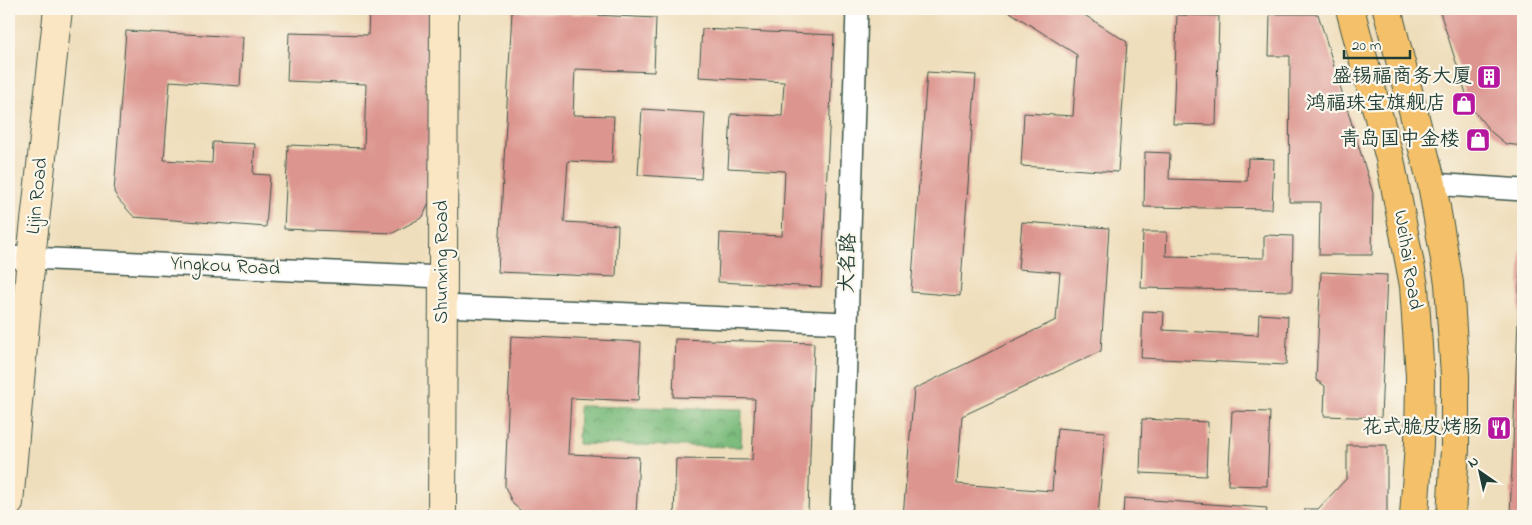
<svg xmlns="http://www.w3.org/2000/svg" width="1532" height="525" viewBox="0 0 1532 525" font-family="'Indie Flower','LXGW WenKai TC',sans-serif">
<defs>
<pattern id="forest-crowns" width="20" height="18" patternUnits="userSpaceOnUse" patternTransform="scale(1.25)"><rect width="20" height="18" fill="#7cbc7d"/><path d="M2 6a3 3 0 1 1 6 0M12 15a3 3 0 1 1 6 0" fill="none" stroke="#659a67"/></pattern>
</defs>
<rect width="100%" height="100%" fill="#fbf7ec"/>
<filter id="ink" filterUnits="userSpaceOnUse"><feTurbulence type="fractalNoise" baseFrequency=".02" numOctaves="2"/><feDisplacementMap in="SourceGraphic" scale="10" xChannelSelector="R" yChannelSelector="G"/><feConvolveMatrix kernelMatrix="1 2 1 2 8 2 1 2 1" color-interpolation-filters="sRGB"/></filter>
<filter id="wash" filterUnits="userSpaceOnUse"><feTurbulence type="fractalNoise" baseFrequency=".0096" numOctaves="4" result="noise"/><feDisplacementMap in="SourceGraphic" scale="20" xChannelSelector="R" yChannelSelector="G"/><feGaussianBlur stdDeviation="1.12" result="paint"/><feColorMatrix in="noise" values="0 0 0 0 0 0 0 0 0 0 0 0 0 0 0 0 0 1.4 0 .05"/><feComposite in="paint" operator="in"/></filter>
<g filter="url(#wash)">
<rect width="100%" height="100%" fill="#efdebc"/>
<path fill="url(#forest-crowns)" stroke="#4e7c58" d="M579,406L742,409L741,447L578,444Z"/>
<g id="blocks">
<path fill="#dc958f" d="M369,9H437L430,200L423,217L393,233L284,229L288,145L364,148L366,84L287,81L289,33L368,35Z
M1005,9H1075L1127,42L1118,172L1021,166L1024,113L1073,116L1077,55Z
M1439,9H1523V146L1506,144L1490,131L1470,106Z
M512,11L656,18L654,72L575,69L573,115L614,116L612,163L568,161L564,222L618,225L616,277L498,272Z
M1270,14H1318L1373,193L1372,255H1319L1320,202H1289L1290,56H1269Z
M1177,15L1219,16L1216,125L1173,124Z
M702,29L834,35L821,287L718,282L720,233L782,236L785,171L728,168L731,114L782,116L784,82L699,77Z
M126,31L243,37L240,86L170,81L164,160L212,163L213,142L255,144L253,174L270,175L266,227L134,217L118,199L114,192Z
M927,72L976,75L960,296L911,292Z
M9,108H12L10,144H9Z
M642,109L705,113L701,179L638,175Z
M1145,152L1170,153L1169,179L1247,181L1248,158L1274,159L1272,209L1144,207Z
M1022,222L1109,228L1101,351L962,416L957,484L1052,491L1057,428L1105,432L1098,516H903L914,389L1056,320L1060,272L1018,269Z
M1522,222H1523V516H1510Z
M1143,232H1167L1166,256L1264,258V235L1293,236L1292,291L1141,288Z
M1321,272L1387,275L1381,418L1324,416L1325,386L1316,380Z
M1143,311L1164,312L1163,330L1258,335L1259,314L1288,316L1286,365L1141,358Z
M511,336L641,342L638,401L571,398L568,454L639,457L636,516H527L513,504L505,487V483Z
M675,339L814,343L808,512L803,516H674L676,459L752,460L755,399L673,397Z
M1232,411L1270,412L1267,486L1228,485Z
M1142,419L1208,422L1206,476L1140,473Z
M1347,445H1387V516H1305V509H1318L1347,478Z
M1124,498L1267,508L1266,516H1123Z"/>
</g>
</g>
<g filter="url(#ink)">
<use href="#blocks" fill-opacity="0" stroke="#3e5548" stroke-width="1"/>
<g fill="none" stroke-linecap="round" stroke-linejoin="round">
<defs>
<path id="street" d="M1432,184L1523,190
M9,257L442,277
M442,306L847,323
M841,516L857,9"/>
<path id="secondary" d="M9,503L31,258L58,9
M442,516L444,9"/>
<path id="primary" d="M1350,9L1390,159L1414,286L1420,376L1419,444L1414,516
M1387,9L1432,184L1449,283L1455,376V449L1451,516"/>
</defs>
<use href="#street" stroke="#3e5548" stroke-width="24"/>
<use href="#secondary" stroke="#3e5548" stroke-width="30"/>
<use href="#primary" stroke="#3e5548" stroke-width="30"/>
<use href="#street" stroke="#fff" stroke-width="21"/>
<use href="#secondary" stroke="#fbe6c3" stroke-width="28"/>
<use href="#primary" stroke="#f4c16a" stroke-width="28"/>
</g>
</g>
<defs>
<symbol id="building-square" viewBox="-11 -11 22 22"><rect x="-9" y="-9" width="18" height="18" rx="4" fill="#b5179e" stroke="#fbf7ec"/><path d="M-4-6H4V6H1V3H-1V6H-4ZM-2.5-4.3h1.7v1.8h-1.7ZM.8-4.3h1.7v1.8H.8ZM-2.5-1h1.7V.8h-1.7ZM.8-1h1.7V.8H.8Z" fill="#fff"/></symbol>
<symbol id="shop-square" viewBox="-11 -11 22 22"><rect x="-9" y="-9" width="18" height="18" rx="4" fill="#b5179e" stroke="#fbf7ec"/><path d="M-5-2.5h2.3a2.7 3.5 0 0 1 5.4 0H5L5.5 6h-11ZM-1.5-2.5h3a1.5 2.3 0 0 0-3 0Z" fill="#fff"/></symbol>
<symbol id="restaurant-square" viewBox="-11 -11 22 22"><rect x="-9" y="-9" width="18" height="18" rx="4" fill="#b5179e" stroke="#fbf7ec"/><path d="M-5-6h1v4h1v-4h1v4h1v-4h1v5L-1.5 .5V6h-2V.5L-5-1ZM5-6V6H3V1.5H1.5Q1.5-4 5-6Z" fill="#fff"/></symbol>
</defs>
<g fill-rule="evenodd">
<use href="#building-square" x="1475" y="63" width="28" height="28"/>
<use href="#shop-square" x="1450" y="90" width="28" height="28"/>
<use href="#shop-square" x="1464" y="126" width="28" height="28"/>
<use href="#restaurant-square" x="1485" y="414" width="28" height="28"/>
</g>
<g text-anchor="middle" dominant-baseline="central" stroke-width="4.5" stroke-linejoin="round" paint-order="stroke">
<g font-size="20" fill="#1f3d34" stroke="#fbf7ec" text-anchor="end">
<text x="1472" y="77">盛锡福商务大厦</text>
<text x="1446" y="104">鸿福珠宝旗舰店</text>
<text x="1460" y="140">青岛国中金楼</text>
<text x="1482" y="428">花式脆皮烤肠</text>
</g>
<g font-size="20" fill="#1f3d34" stroke="#fbf7ec">
<text transform="translate(38 196) rotate(-84)">Lijin Road</text>
<text transform="translate(1407 260) rotate(81)">Weihai Road</text>
<text transform="translate(442 262) rotate(-90)">Shunxing Road</text>
<text transform="translate(849 263) rotate(-88)">大名路</text>
<text transform="translate(225 267) rotate(3)">Yingkou Road</text>
</g>
</g>
<rect width="1532" height="525" fill="none" stroke="#fbf7ec" stroke-width="30"/>
<g transform="translate(1480 472) rotate(326)" stroke="#fbf7ec" stroke-width="4" paint-order="stroke">
<path d="M0-4L9 19L0 12L-9 19Z" fill="#1f3d34"/>
<text y="-8" font-size="14" font-weight="bold" text-anchor="middle" fill="#1f3d34">N</text>
</g>
<path d="M1344 50v8h66v-8" fill="none" stroke="#1f3d34" stroke-width="2.5"/>
<text x="1352" y="50" font-size="15" fill="#1f3d34" stroke="#fbf7ec" stroke-width="4" paint-order="stroke">20 m</text>
</svg>
